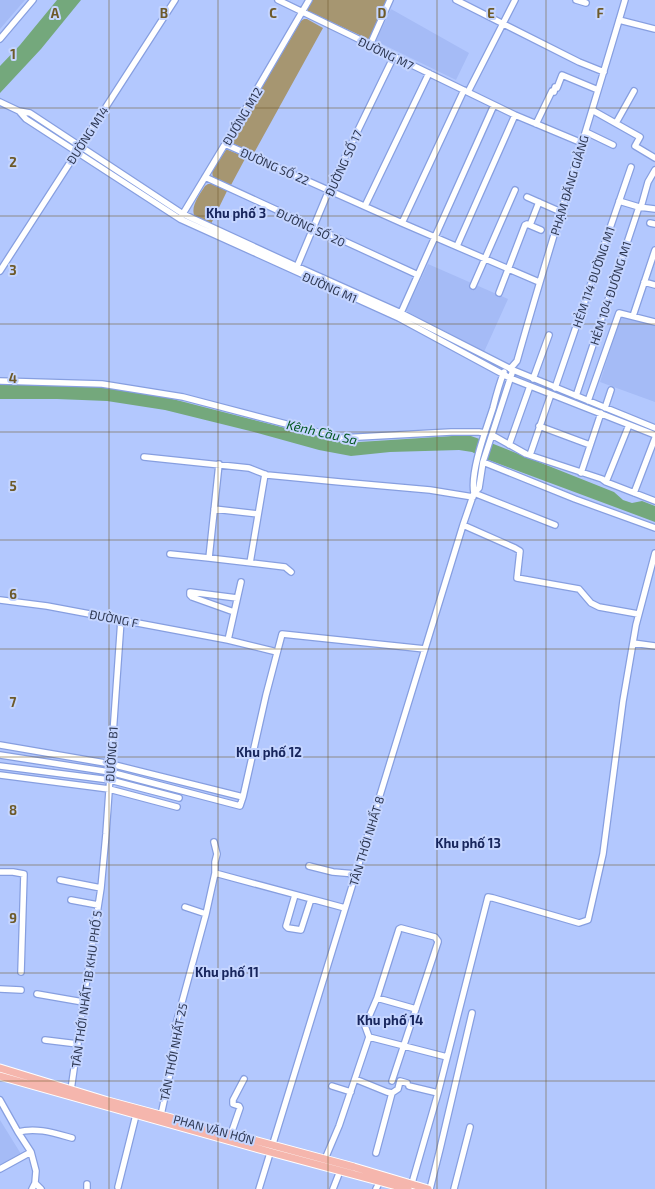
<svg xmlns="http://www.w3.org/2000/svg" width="655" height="1189" viewBox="0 0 655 1189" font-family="'Exo 2',sans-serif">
<rect width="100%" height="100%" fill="#b3c8fe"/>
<path fill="#a5bbf6" d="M0,0H25L0,29Z
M391,9L469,53L456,80L376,41Z
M428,264L508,299L484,352L406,311Z
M621,315L655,325V402L600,382Z
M0,1120L21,1154L5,1163L0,1164Z"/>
<path fill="#a69671" d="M312,0H389L371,37L368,39L308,11L307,9Z
M304,19H307L323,28L254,153L234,144L232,142V138L301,21Z
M226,150H228L246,157L231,185L213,178L212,171Z
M208,184H212L227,191L211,224L194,215C191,205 200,194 205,186Z"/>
<path fill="#74a87c" d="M57,0H81L41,49L0,93V66L20,45Z
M0,384L104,387L157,395L344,443L468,435L491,443L614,492L623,500L632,503L642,501L655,506V522L486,459L472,452L459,450L390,452L351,456L319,450L254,432L165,410L107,401L57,399H0Z"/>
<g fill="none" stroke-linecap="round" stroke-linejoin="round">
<defs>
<path id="minor" d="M278,0L515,115L582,143
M456,0L579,62L604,72
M576,0L586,3
M619,20L655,29
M0,39L33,0
M370,45L390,0
M468,92L515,0
M0,102L19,111L30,113L183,214L298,267L401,313L513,370L655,428
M592,110L640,137L635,146L655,158
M19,111L26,119L180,219L399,318L510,378L655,435
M616,123L634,91
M536,124L552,91L554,92L555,87L557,88L562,75L598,90
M586,132L613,145
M225,144L402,223L539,282
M205,177L418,275
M527,197L561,212
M619,201L639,207
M365,206L429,73
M641,207L648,182L655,170
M181,217L225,144L309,0
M402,223L464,90
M650,223L655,224
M530,225L539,202
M457,246L515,115
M296,269L329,190L394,56
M0,271L175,0
M644,282L655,285
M473,286L515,190
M499,293L525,225L527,224L541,230
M400,315L494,105
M633,316L655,250
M510,369L517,361C551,240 590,120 625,0
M533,379L549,335
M0,381L102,384L183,397L340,438L451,432H479L485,433
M555,388L631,167
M576,396L639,207L655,209
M588,401L619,313L655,322
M605,408L611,390
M539,426L590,445
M492,435L526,454L602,479L606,482L655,501
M509,445L530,386
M530,455L551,394
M144,457L249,468L267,475L340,482L430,490L473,497
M483,462L575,499L655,528
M581,473L601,413
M606,482L629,425
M474,493C470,471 486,430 493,408C496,396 499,384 504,372
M474,493L555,525
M634,493L655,438
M214,509L258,514
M463,525L515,548L520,551L517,578L579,589L591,603L599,607L638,614
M170,554L209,558L285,567L291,572
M209,558L219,464
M250,563L265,474
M0,600L47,606L228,640L277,652
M234,612L192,597L190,595V592L237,598
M228,640L241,582
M633,643L655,646
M0,745L111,764L243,797
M0,755L110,772L240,806L243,797L266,695L282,634L425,649
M0,766L110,780L179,798
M0,775L109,789L177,807
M309,866L333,872L356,874
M0,872H13L24,874L21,972
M215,873L345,908
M60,880L101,888
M295,895L286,926L288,928L301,930L311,899
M71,900L98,905
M185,907L206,914
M0,989L21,990
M37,994L83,1002
M377,998L416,1009
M45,1040L78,1044
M355,1079L387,1092L392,1093L398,1089L400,1081L407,1083
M392,1081L438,942V941L435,937L401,928L399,929L377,998L365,1026L369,1037L447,1057
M332,1086L351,1092
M409,1086L438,1093
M71,1090L85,991L101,888L106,834L121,620
M0,1100L18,1132L31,1152L36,1171L35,1183L32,1189
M161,1115L172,1064L176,1024L206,914L215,873V862L217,854L214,842
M18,1132C36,1127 54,1133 72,1138
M231,1134L240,1108L239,1106L233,1104V1100L244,1079
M376,1153L392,1093
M325,1159L339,1126L369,1037
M0,1169L31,1152
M35,1183L41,1189
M412,1183L438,1093L488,897L493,898L579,923L588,920L603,854L623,701L636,625L655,553
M118,1187L136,1115
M87,1189V1184
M259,1189L463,525L474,493L479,488L483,462L513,370
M333,1189L340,1171
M376,1189L380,1181
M430,1189L440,1149L472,1013
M454,1189L470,1127"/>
<path id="major" d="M0,1068L108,1101L354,1167L428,1189
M0,1076L270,1152L408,1189"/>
</defs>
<use href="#minor" stroke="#879fe0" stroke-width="8"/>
<use href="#major" stroke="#fff" stroke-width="9"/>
<use href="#minor" stroke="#fff" stroke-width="5.5"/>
<use href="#major" stroke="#f5b6ad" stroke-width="7"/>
</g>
<path fill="none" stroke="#6d5a29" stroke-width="1" stroke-opacity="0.55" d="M109,0V1189M218,0V1189M328,0V1189M437,0V1189M546,0V1189M0,108H655M0,216H655M0,324H655M0,432H655M0,540H655M0,649H655M0,757H655M0,865H655M0,973H655M0,1081H655"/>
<g text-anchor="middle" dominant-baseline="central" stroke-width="4" stroke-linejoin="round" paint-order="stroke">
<g font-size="12" fill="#2e3853" stroke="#c5d5ff">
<text transform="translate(386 53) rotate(26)">ĐƯỜNG M7</text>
<text transform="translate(242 116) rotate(-59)">ĐƯỚNG M12</text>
<text transform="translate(87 135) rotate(-57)">ĐƯỜNG M14</text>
<text transform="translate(343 163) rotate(-65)">ĐƯỜNG SỐ 17</text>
<text transform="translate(275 166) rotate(24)">ĐƯỜNG SỐ 22</text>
<text transform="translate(569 185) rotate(-73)">PHẠM ĐĂNG GIẢNG</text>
<text transform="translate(311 227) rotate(25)">ĐƯỜNG SỐ 20</text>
<text transform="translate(593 277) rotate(-71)">HẺM 114 ĐƯỜNG M1</text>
<text transform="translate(330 287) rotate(24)">ĐƯỜNG M1</text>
<text transform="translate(610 293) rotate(-72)">HẺM 104 ĐƯỜNG M1</text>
<text transform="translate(114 618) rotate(11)">ĐƯỜNG F</text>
<text transform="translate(111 754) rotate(-86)">ĐƯỜNG B1</text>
<text transform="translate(366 841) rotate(-73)">TÂN THỚI NHẤT 8</text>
<text transform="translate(86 989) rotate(-82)">TÂN THỚI NHẤT 1B KHU PHỐ 5</text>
<text transform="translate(173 1052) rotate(-79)">TÂN THỚI NHẤT 25</text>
<text transform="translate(214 1129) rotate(15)">PHAN VĂN HỚN</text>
</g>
<g font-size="13" font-weight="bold" fill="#18265d" stroke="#c5d5ff">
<text x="236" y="213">Khu phố 3</text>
<text x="269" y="752">Khu phố 12</text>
<text x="468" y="843">Khu phố 13</text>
<text x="227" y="972">Khu phố 11</text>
<text x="390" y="1020">Khu phố 14</text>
</g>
<g font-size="13" font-style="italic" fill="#005720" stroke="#c5d5ff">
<text transform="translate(322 432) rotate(13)">Kênh Cầu Sa</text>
</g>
</g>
<g font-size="13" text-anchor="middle" font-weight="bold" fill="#6d5a29" stroke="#c5d5ff" stroke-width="4" stroke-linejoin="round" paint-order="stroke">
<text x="55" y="18">A</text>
<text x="164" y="18">B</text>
<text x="273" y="18">C</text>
<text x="382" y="18">D</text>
<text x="491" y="18">E</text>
<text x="600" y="18">F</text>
<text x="13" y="59">1</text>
<text x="13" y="167">2</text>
<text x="13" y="275">3</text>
<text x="13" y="383">4</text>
<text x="13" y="491">5</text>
<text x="13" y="599">6</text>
<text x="13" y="707">7</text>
<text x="13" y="815">8</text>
<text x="13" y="923">9</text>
</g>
</svg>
